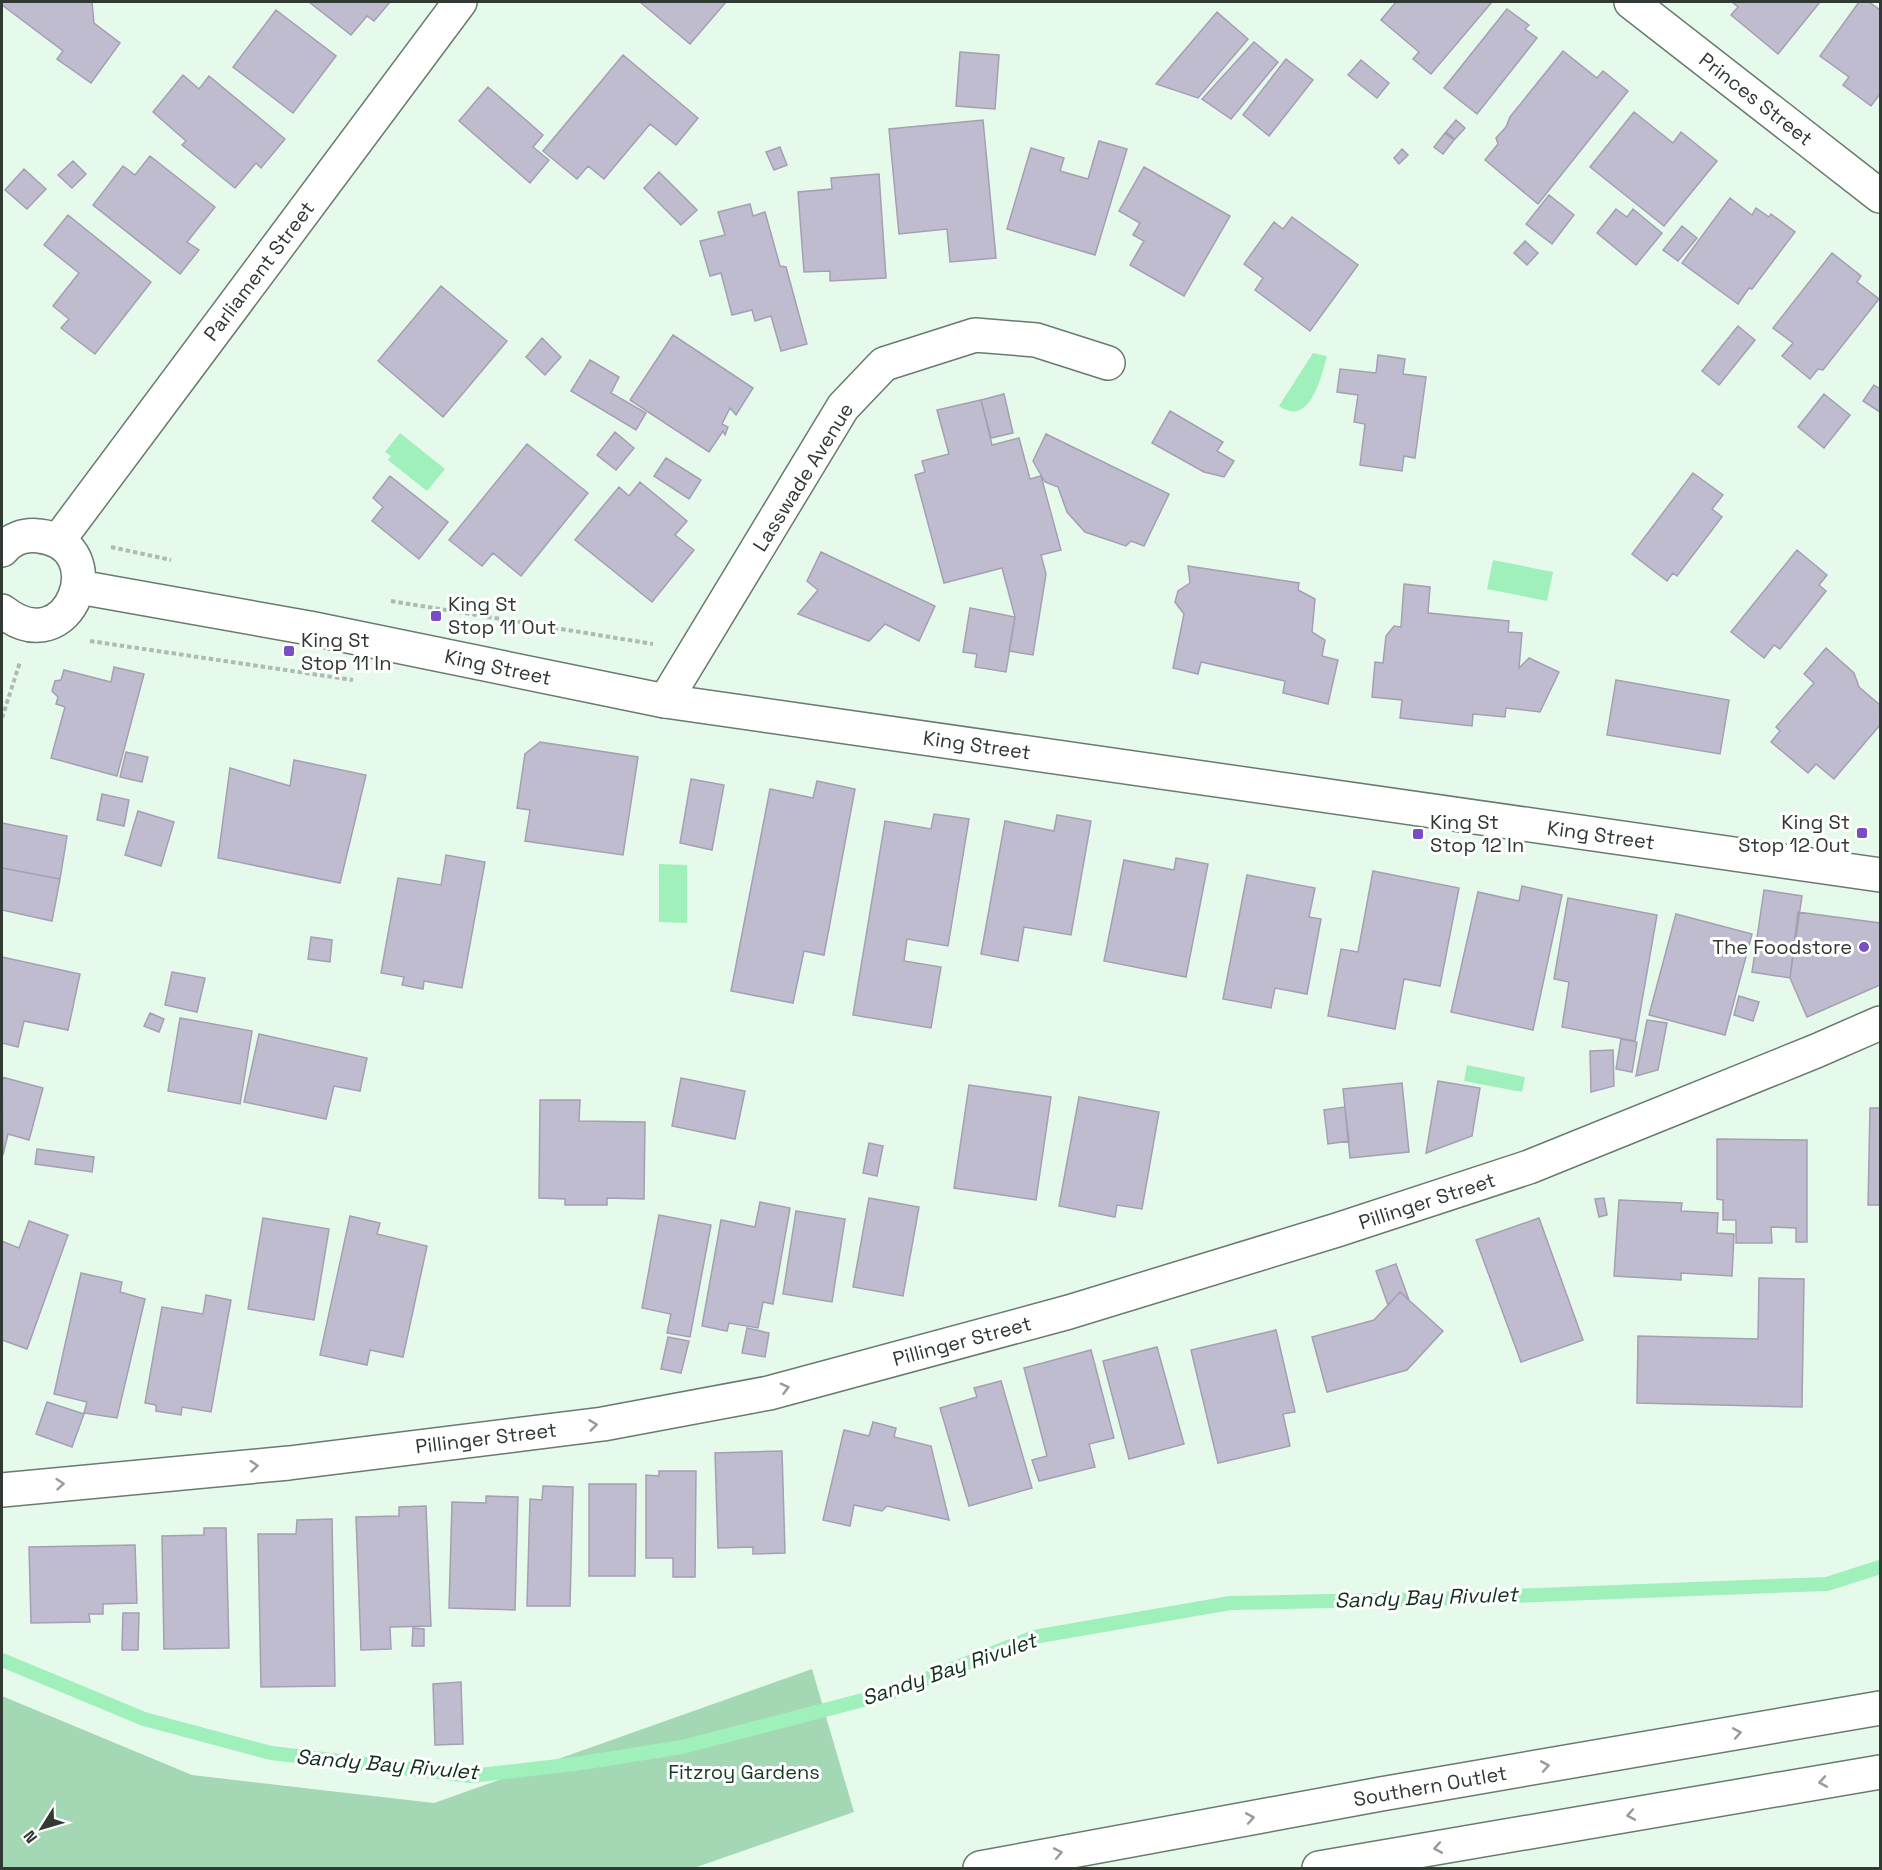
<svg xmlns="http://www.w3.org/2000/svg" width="1882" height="1870" viewBox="0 0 1882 1870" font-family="'Space Grotesk',sans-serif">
<rect width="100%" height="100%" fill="#e6faec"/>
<path fill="#a4d8b5" d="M812,1669L854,1812L694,1868H2V1696L192,1775L434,1803Z"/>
<path fill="#9ff0bb" d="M1313,353L1327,356C1321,377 1310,428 1279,406Z
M400,433L445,469L427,491L388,460L391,456L385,452Z
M1493,560L1553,572L1547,601L1487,589Z
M659,864L687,865V923L659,922Z
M1467,1065L1525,1077L1522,1092L1464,1081Z"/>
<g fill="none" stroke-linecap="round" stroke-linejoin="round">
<path stroke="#9ff0bb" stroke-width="14" d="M2,1660L144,1719L271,1753L471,1776L575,1764L682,1747L890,1693L1034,1637L1230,1603L1430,1599L1827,1584L1880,1567"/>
</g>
<path fill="#c0bccf" stroke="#a49fb2" stroke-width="1.5" d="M2,2H92L94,23L120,43L91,83L57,59L63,51L2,5Z
M309,2H390L374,21L367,16L351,35Z
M640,2H726L690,44Z
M1396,2H1492L1431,74L1413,59L1419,52L1381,20Z
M1732,2H1820L1778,54L1731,15L1738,7Z
M1859,2H1869L1880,10V94L1871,106L1843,85L1849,77L1820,56Z
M1507,9L1529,25L1525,29L1537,38L1477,114L1444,88Z
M276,10L336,56L293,113L233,67Z
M1217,12L1248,39L1198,98L1156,84Z
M1254,42L1278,62L1231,119L1202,99Z
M1563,51L1597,78L1603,71L1628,91L1538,204L1485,160L1498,144L1496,138L1506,127L1510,117Z
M960,52L999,55L995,109L956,106Z
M623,55L698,118L676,145L650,124L604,179L588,166L577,179L543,151Z
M1286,59L1313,80L1269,136L1243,115Z
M1361,60L1389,83L1377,98L1348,75Z
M183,75L199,89L209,76L285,139L261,168L256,163L235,188L182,145L186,141L153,112Z
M488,87L543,135L533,147L549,160L530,183L459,121Z
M1634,112L1673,143L1681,132L1717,161L1664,226L1590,167Z
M983,120L996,258L950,262L947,229L899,234L889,129Z
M1456,120L1465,128L1455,139L1446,132Z
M1445,133L1454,140L1443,154L1434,147Z
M1099,141L1127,149L1095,255L1007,229L1031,148L1064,158L1060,171L1088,179Z
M780,147L787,165L774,170L766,152Z
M1402,149L1408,155L1399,164L1394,158Z
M150,156L215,207L187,242L199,250L180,274L93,205L123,166L135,175Z
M73,161L86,174L72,188L58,175Z
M1144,167L1230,216L1184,296L1130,265L1144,241L1133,235L1140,223L1119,211Z
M24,169L46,189L27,209L5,190Z
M659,172L697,210L681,225L644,188Z
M879,174L886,278L830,281V271L804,272L798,192L832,189L831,178Z
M1549,195L1574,215L1552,244L1526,224Z
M1730,198L1752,215L1756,208L1769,217L1771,214L1795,232L1752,289L1749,288L1738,304L1682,263Z
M750,204L753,216L765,212L780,266L786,267L807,344L781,351L771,316L755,321L752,310L732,315L721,273L710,276L700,241L725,235L718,212Z
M1616,209L1627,217L1633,209L1662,233L1636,265L1597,233Z
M68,215L151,282L95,354L61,328L69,319L53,306L79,273L44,245Z
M1292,217L1358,265L1310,331L1255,290L1263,278L1244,264L1274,222L1283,229Z
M1682,226L1697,238L1678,261L1663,250Z
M1525,241L1538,253L1527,265L1514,253Z
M1832,253L1861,276L1857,282L1879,299L1823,370L1818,369L1810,379L1782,356L1793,343L1773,328Z
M441,286L507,341L443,417L378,361Z
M1738,326L1755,340L1719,385L1702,371Z
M673,335L753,388L736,415L730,408L722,424L728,427L725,435L723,431L709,452L630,400Z
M542,338L561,357L545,375L526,357Z
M1378,355L1405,359L1403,374L1426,377L1415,458L1404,456L1402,471L1360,465L1365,424L1354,422L1358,395L1337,392L1340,369L1376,373Z
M590,360L619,377L611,393L646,413L636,430L571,391Z
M1874,385L1880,389V412L1863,401Z
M1004,394L1013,433L991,438L981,400Z
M1824,394L1850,415L1824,448L1798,427Z
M981,400L992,445L1019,438L1030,479L1041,476L1061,550L1041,555L1046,574L1033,655L1009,651L1015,617L1002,568L944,583L915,475L925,472L922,461L949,454L937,410Z
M1170,411L1223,442L1217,451L1234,461L1224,477L1204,472L1152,443Z
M615,432L634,448L616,470L597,455Z
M1046,434L1169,494L1144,546L1131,541L1126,546L1085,532L1067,512L1058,487L1045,482L1033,461Z
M527,444L588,493L521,576L493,553L482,566L449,540Z
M666,458L701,480L689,499L654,476Z
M1693,473L1723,495L1712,509L1722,517L1677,576L1673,573L1667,581L1632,554Z
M390,476L448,522L419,559L372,521L383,507L373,498Z
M640,482L687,521L675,535L694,550L652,602L575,540L619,487L629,496Z
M1797,550L1827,575L1819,585L1826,591L1780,649L1774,645L1764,658L1731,632Z
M821,552L935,606L919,641L885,624L869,641L798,614L818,590L807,581Z
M1188,566L1299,583L1298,590L1315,599L1312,632L1325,640L1322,656L1338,660L1328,704L1283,693L1285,681L1201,662L1198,674L1173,668L1184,614L1175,602L1178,591L1190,583Z
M1404,584L1430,587L1428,613L1509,621L1508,632L1522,633L1519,668L1529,658L1559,672L1540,712L1506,708L1505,717L1473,714L1472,726L1400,718L1402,700L1372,697L1375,662L1383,663L1386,636L1394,626L1401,627Z
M970,608L1015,617L1006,672L975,667L977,654L963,652Z
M1826,648L1854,673L1859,687L1880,705V725L1834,779L1816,764L1808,773L1771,742L1780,731L1776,727L1814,683L1804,674Z
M114,667L144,674L117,776L51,758L65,707L56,704L58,697L52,691L55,681L61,680L64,670L111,682Z
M1616,680L1729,700L1720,754L1607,735Z
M540,742L638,757L623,855L525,841L530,810L517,808L525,754Z
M126,752L148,757L142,782L120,777Z
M294,760L366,775L340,883L218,858L230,768L290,786Z
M691,779L724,785L712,850L680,843Z
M817,781L855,789L824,955L804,951L793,1003L731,991L770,789L813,798Z
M102,794L129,800L124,826L97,820Z
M138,811L174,822L161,866L125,855Z
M934,814L969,819L948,946L907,939L904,961L941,967L931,1028L853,1015L885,821L931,829Z
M1057,815L1091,821L1071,935L1024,927L1018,961L981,954L1005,821L1054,831Z
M2,823L67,836L60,879L2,868Z
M446,855L485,862L462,988L424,981L423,989L402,985L404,977L381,973L398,878L441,885Z
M1176,858L1208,864L1186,977L1104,961L1124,860L1174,870Z
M2,868L60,879L52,921L2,910Z
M1373,871L1459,888L1440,986L1404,979L1395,1029L1328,1016L1341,949L1358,952Z
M1247,875L1315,888L1309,917L1321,919L1307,994L1275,988L1271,1008L1223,999Z
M1522,886L1562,895L1533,1030L1451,1012L1478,892L1519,901Z
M1764,890L1802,896L1790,978L1752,972Z
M1568,898L1657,915L1635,1041L1562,1027L1569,982L1554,979Z
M1798,912L1880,923V985L1807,1017L1790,978Z
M1676,914L1752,934L1725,1035L1649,1015Z
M311,937L332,940L330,962L308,959Z
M2,957L80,974L68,1030L24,1021L18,1047L2,1043Z
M172,972L205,978L197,1012L165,1005Z
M1739,996L1759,1002L1753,1021L1734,1015Z
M150,1013L164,1019L159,1032L144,1026Z
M180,1018L252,1031L240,1104L168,1091Z
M1647,1020L1667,1023L1658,1070L1636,1076Z
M259,1034L367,1058L360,1091L334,1086L326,1119L244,1102Z
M1621,1039L1637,1042L1632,1072L1616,1069Z
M1613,1050L1614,1086L1591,1092L1590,1051Z
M2,1077L43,1088L29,1140L8,1134L3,1155Z
M681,1078L745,1091L735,1139L672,1126Z
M1438,1081L1480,1088L1472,1136L1426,1153Z
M1402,1083L1409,1152L1350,1158L1343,1089Z
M969,1085L1051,1097L1036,1200L954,1188Z
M1079,1097L1159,1112L1142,1209L1117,1205L1115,1217L1059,1206Z
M540,1100H580L579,1121L645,1122L644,1199L607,1198V1205H565V1199L539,1198Z
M1345,1107L1349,1141L1328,1144L1324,1110Z
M1870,1108H1880V1205H1868Z
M1717,1139L1807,1140V1242H1796V1228L1771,1227L1772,1243H1736V1220H1723V1200L1717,1199Z
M869,1143L883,1146L877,1176L863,1173Z
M37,1149L94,1157L92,1172L35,1164Z
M869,1198L919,1207L903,1296L853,1287Z
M1604,1198L1607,1215L1599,1217L1595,1199Z
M1619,1200L1682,1203L1681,1211L1718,1213L1717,1233L1734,1234L1732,1276L1681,1273V1280L1614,1276Z
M760,1202L790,1208L773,1304L763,1302L758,1328L729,1323L727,1331L702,1326L721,1220L755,1227Z
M796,1211L845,1219L832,1302L783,1294Z
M659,1215L711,1225L690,1337L667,1333L671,1314L642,1308Z
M350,1216L380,1223L377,1234L427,1246L403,1357L370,1350L367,1365L320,1355Z
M263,1218L329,1229L314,1320L248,1309Z
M1539,1218L1583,1340L1521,1362L1476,1240Z
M29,1221L68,1235L27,1349L2,1340V1241L19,1248Z
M1396,1264L1409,1300L1400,1292L1388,1305L1376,1271Z
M81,1273L122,1282L120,1292L145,1299L117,1418L84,1413L87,1402L54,1394Z
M1759,1278L1804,1279L1802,1407L1637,1403L1638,1336L1758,1339Z
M1400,1292L1443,1331L1407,1370L1327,1392L1312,1337L1374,1320Z
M206,1295L231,1300L211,1412L182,1407L181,1415L156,1411V1405L145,1403L162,1307L203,1314Z
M747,1328L769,1333L765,1357L742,1353Z
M1276,1330L1295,1412L1283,1414L1290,1446L1218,1463L1191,1350Z
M668,1337L689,1341L681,1373L661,1369Z
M1157,1347L1184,1444L1129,1459L1103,1361Z
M1091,1350L1114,1438L1089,1444L1095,1467L1039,1481L1032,1460L1047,1456L1024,1368Z
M1001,1381L1032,1488L969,1506L940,1408L977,1397L974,1388Z
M47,1402L84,1414L72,1447L36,1434Z
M873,1422L896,1428L894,1437L931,1446L949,1520L887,1506L882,1511L854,1505L850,1526L823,1520L844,1430L869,1436Z
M782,1451L785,1553L753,1554V1547L718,1548L715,1453Z
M659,1471H696L695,1577H673V1558H646V1475L659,1476Z
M589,1484H636L635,1576H589Z
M543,1486L573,1487L570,1606H527L530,1499L542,1500Z
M486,1496L518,1497L515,1610L449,1608L452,1502L486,1503Z
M426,1506L431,1626L390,1627L391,1649L361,1650L356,1517L399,1516V1507Z
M332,1519L335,1686L261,1687L258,1534H296L297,1520Z
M204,1528H226L229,1648L164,1649L162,1536L204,1535Z
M135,1545L137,1603L103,1604V1614H89L90,1622L31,1623L29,1547Z
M123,1613H139L138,1650H122Z
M413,1628L424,1629V1646H412Z
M461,1682L463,1744L435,1745L433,1684Z"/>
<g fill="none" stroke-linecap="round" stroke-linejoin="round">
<defs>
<path id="street" d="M1631,2L1880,196
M58,541L460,2
M665,701L843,407L884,364L975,335L1036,340L1108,363
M2,1490L289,1463L603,1424L769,1393L1069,1312L1337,1230L1529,1167L1816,1051L1880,1023"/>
<path id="secondary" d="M2,550C11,539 25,534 39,536C114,544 71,666 2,611
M79,587L309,628L665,701L1880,875"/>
<path id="highway" d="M980,1868L1381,1794L1880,1708
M1319,1868L1880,1772"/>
</defs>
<use href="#street" stroke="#697a6e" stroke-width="36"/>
<use href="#secondary" stroke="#697a6e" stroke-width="36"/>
<use href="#highway" stroke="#697a6e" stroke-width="36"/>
<path stroke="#acbcb1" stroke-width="4" stroke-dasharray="4.5 3" stroke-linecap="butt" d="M111,547L171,560
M391,601L653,644
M90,641L353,680
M2,718L20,662"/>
<use href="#street" stroke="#fff" stroke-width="33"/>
<use href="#secondary" stroke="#fff" stroke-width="33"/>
<use href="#highway" stroke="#fff" stroke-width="33"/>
</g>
<defs><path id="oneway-chevron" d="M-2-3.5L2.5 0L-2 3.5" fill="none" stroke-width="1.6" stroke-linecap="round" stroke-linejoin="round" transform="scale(1.5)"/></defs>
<g stroke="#989c99">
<use href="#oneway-chevron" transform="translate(785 1388) rotate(-15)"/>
<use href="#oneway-chevron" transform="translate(593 1425) rotate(-7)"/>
<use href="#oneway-chevron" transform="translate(254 1466) rotate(-5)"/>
<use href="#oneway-chevron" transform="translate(60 1484) rotate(-5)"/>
<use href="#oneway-chevron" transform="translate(1737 1733) rotate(-10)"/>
<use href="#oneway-chevron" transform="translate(1545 1766) rotate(-10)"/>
<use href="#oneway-chevron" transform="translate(1823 1782) rotate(170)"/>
<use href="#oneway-chevron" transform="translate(1631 1815) rotate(170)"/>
<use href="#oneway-chevron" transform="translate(1250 1818) rotate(-10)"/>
<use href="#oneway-chevron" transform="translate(1438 1848) rotate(170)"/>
<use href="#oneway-chevron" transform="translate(1058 1853) rotate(-11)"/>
</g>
<g fill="#794dc5" stroke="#fff" stroke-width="2">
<rect x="430" y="610" width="12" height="12" rx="3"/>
<rect x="283" y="645" width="12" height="12" rx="3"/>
<rect x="1856" y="827" width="12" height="12" rx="3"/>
<rect x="1412" y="828" width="12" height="12" rx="3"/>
<circle cx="1864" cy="947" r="6"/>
</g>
<g text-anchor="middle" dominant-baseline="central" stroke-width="6" stroke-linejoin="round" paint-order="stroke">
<g font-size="20" fill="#313933" stroke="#fff">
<text transform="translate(1756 99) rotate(38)">Princes Street</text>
<text transform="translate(259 271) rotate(-53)">Parliament Street</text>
<text transform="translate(803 477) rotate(-58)">Lasswade Avenue</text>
<text transform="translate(498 667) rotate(12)">King Street</text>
<text transform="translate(977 745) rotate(8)">King Street</text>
<text transform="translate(1601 835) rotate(8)">King Street</text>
<text transform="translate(1427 1201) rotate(-18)">Pillinger Street</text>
<text transform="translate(962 1341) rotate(-15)">Pillinger Street</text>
<text transform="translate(486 1438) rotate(-7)">Pillinger Street</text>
<text transform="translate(1430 1786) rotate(-10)">Southern Outlet</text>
</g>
<g font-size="20" fill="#313933" stroke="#fff" text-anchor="start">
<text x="448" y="604">King St<tspan x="448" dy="23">Stop 11 Out</tspan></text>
<text x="301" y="640">King St<tspan x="301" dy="23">Stop 11 In</tspan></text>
<text x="1430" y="822">King St<tspan x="1430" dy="23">Stop 12 In</tspan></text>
<text x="1850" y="822" text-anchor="end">King St<tspan x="1850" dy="23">Stop 12 Out</tspan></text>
<text x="1852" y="947" text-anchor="end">The Foodstore</text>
</g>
<g font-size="20" fill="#163924" stroke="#fff">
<text x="744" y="1772">Fitzroy Gardens</text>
</g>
<g font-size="21" font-style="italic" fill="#0e311c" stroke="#fff">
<text transform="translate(1426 1597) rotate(-2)">Sandy Bay Rivulet</text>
<text transform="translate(949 1669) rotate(-19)">Sandy Bay Rivulet</text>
<text transform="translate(387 1764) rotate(5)">Sandy Bay Rivulet</text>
</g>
</g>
<rect width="1882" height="1870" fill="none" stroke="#313933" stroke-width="6"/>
<g transform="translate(42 1828) rotate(233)" stroke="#ffffff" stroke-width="4.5" paint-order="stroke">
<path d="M0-4.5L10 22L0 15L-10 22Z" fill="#313933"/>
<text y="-9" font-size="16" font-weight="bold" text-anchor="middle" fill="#313933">N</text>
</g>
</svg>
